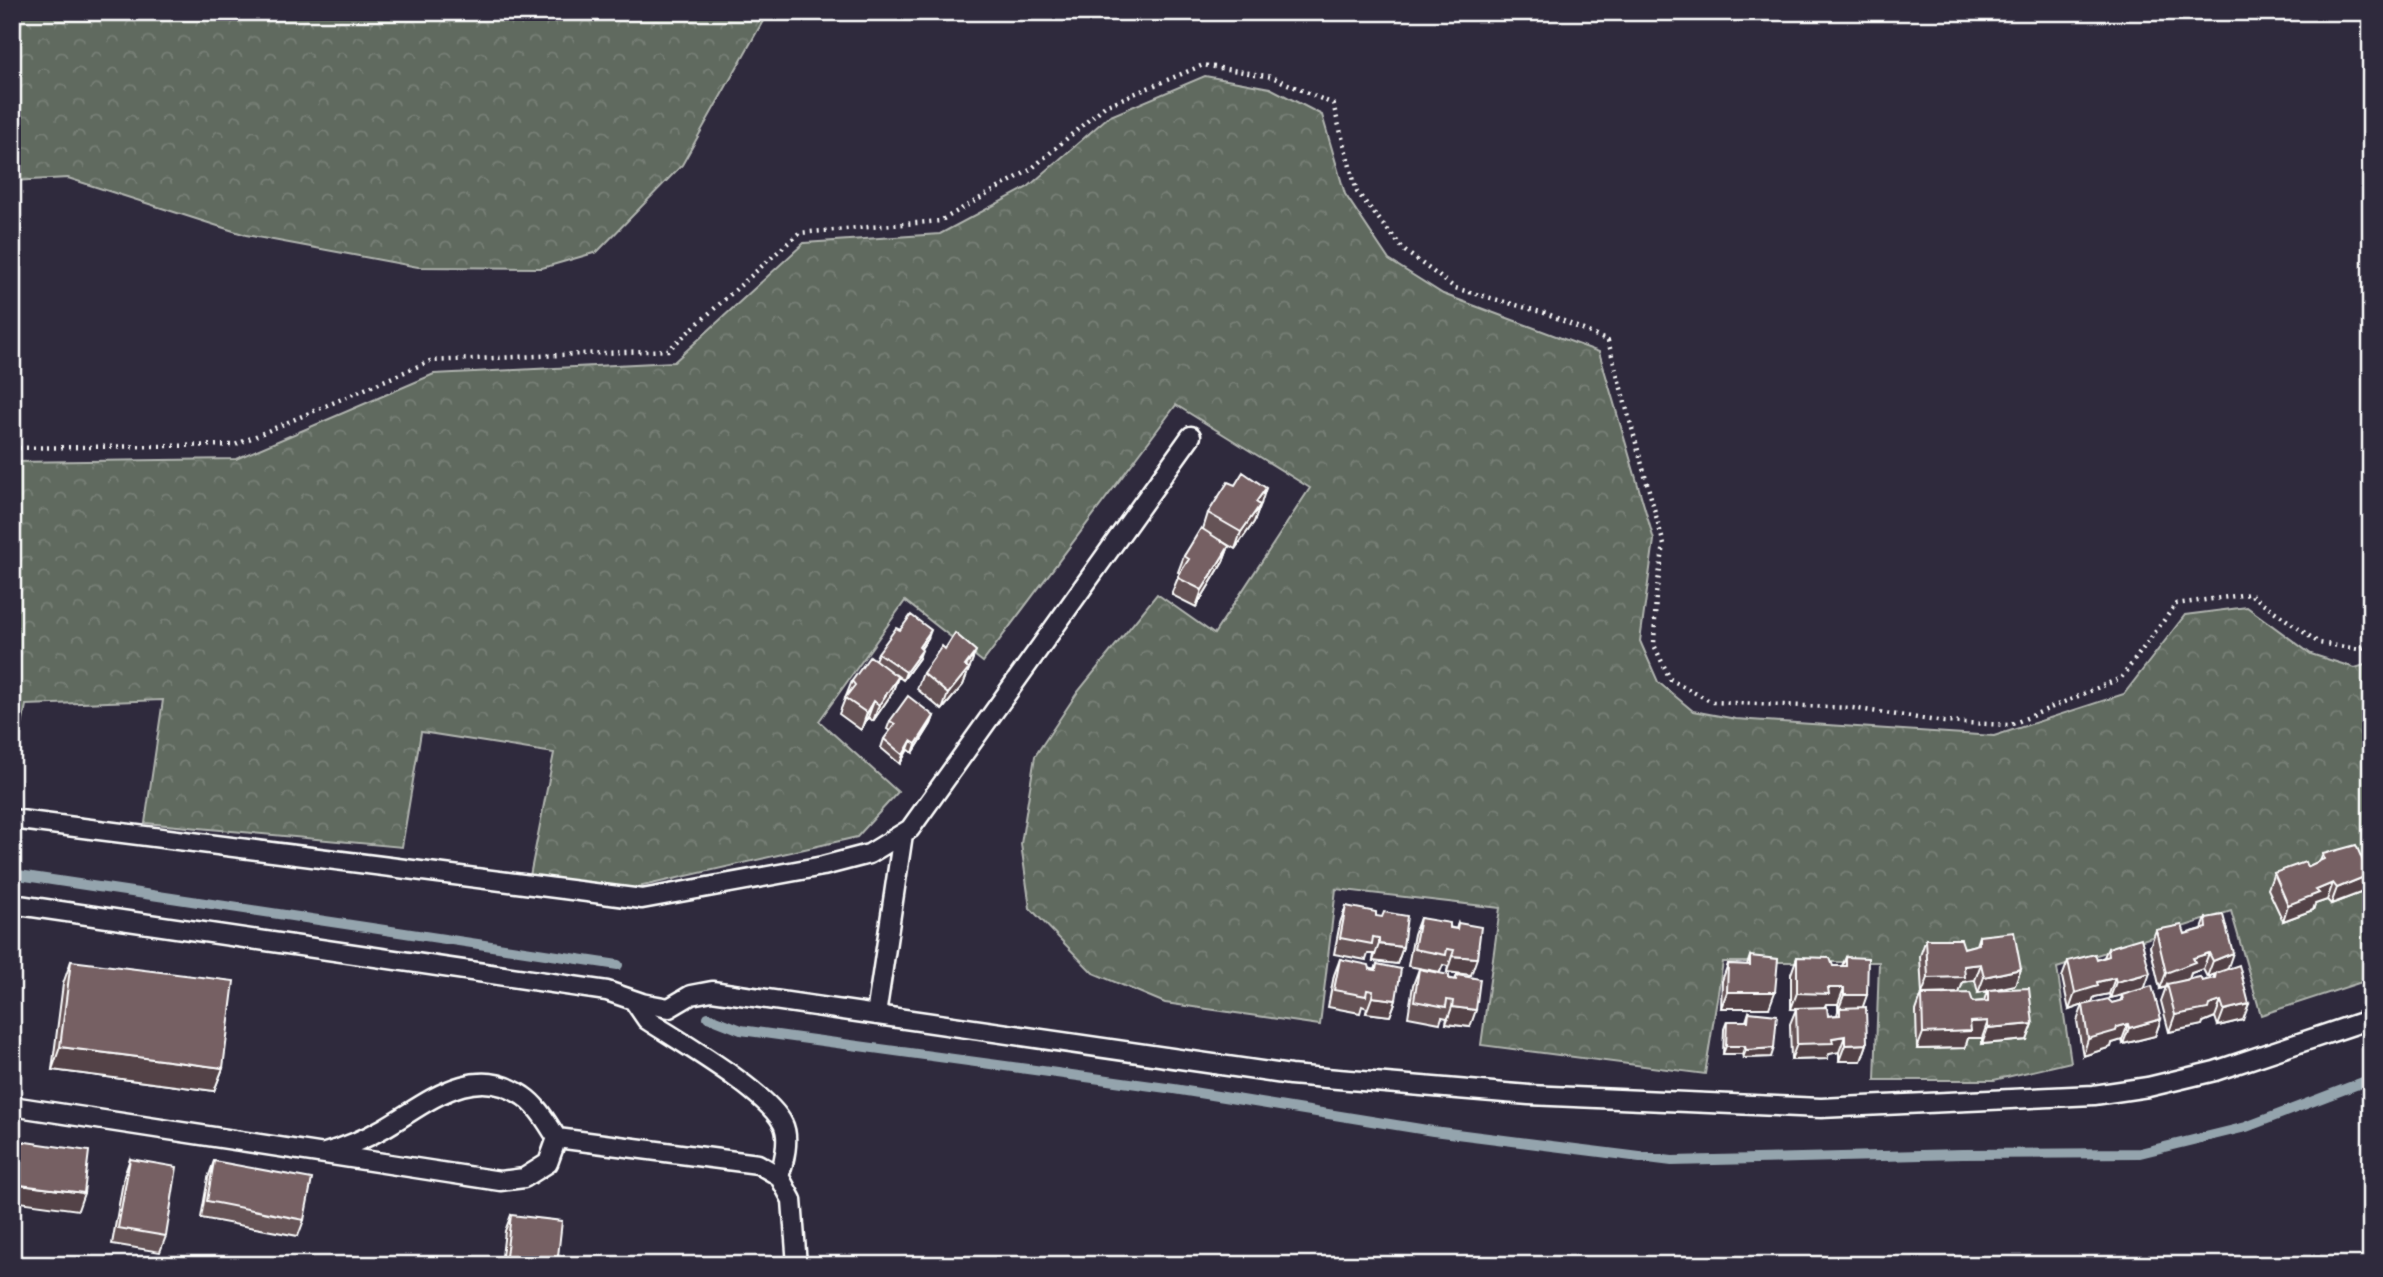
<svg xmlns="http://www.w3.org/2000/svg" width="2383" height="1277" viewBox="0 0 2383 1277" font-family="'Comic Neue',sans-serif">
<defs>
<pattern id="forest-crowns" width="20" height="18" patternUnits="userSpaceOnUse" patternTransform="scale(1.75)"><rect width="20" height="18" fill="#606a5f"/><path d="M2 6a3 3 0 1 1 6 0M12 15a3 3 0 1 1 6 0" fill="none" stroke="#788077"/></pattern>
</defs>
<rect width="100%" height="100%" fill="#2f2a3d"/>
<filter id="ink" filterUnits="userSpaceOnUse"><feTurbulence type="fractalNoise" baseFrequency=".0143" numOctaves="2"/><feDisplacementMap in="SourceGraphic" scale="14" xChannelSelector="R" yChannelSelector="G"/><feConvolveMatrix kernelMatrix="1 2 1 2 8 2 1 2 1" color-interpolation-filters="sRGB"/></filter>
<g filter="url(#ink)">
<path fill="url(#forest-crowns)" stroke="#b0b4af" stroke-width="2" d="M12,12H768L682,165L597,252L542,268L418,267L246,235L68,178L12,181Z
M1205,76L1270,88L1322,115L1345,194L1389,260L1443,294L1599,352L1654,540L1640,641L1658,682L1693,711L1736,719L1994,736L2124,694L2185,615L2247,607L2311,654L2355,668L2371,663V979L2261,1015L2231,911L2057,968L2071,1062L1994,1080H1875L1879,962H1723L1705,1074L1481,1045L1500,908L1336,889L1320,1025L1165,1003L1093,973L1030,908L1021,844L1035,756L1077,693L1157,594L1214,634L1310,488L1176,405L983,662L905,601L819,721L898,792L857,837L634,888L530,876L554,753L421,732L402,847L145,823L163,700L26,705L12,778V462L236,459L434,374L674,362L804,243L940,234L1028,187L1108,117Z"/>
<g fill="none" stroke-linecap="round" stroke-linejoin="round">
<path stroke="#94a4ad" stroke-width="10" d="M12,874L618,965
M708,1017L741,1030L1174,1089L1433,1131L1672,1161L1962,1154L2140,1153L2246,1127L2371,1079"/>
<defs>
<path id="service" d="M12,819L642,899L823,866L869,854L910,829L1191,436
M12,904L607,991L642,1003L669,1008L691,995L712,991L1290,1075L1529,1095L1821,1108L2094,1095L2148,1087L2215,1071L2371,1019
M634,1001L647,1020C679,1041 768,1092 783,1124C790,1138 784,1163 779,1176
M876,1015L903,834
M12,1106L500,1181L524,1178L548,1163L557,1138C547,1123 538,1106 523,1096C473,1061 426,1104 384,1128C365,1139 346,1147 325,1153
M557,1138L758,1164L779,1176L792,1200L797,1265"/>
</defs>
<use href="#service" stroke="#fff" stroke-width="23"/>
<path stroke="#fff" stroke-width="4.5" stroke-dasharray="2 5" stroke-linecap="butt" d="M12,448L235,445L430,361L668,350L799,233L940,221L1030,170L1105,106L1203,65L1272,77L1333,104L1357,192L1405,251L1455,288L1548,314L1608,341L1664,545L1656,594L1654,645L1670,679L1712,702L1852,708L1944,722L2010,725L2121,678L2176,604L2250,594L2319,643L2358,649L2371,645"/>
<use href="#service" stroke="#2f2a3d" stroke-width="18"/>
</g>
<path fill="#655356" stroke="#fff" stroke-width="2" fill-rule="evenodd" d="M1261,504L1254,522L1235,549L1220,540L1229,546L1223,562L1196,607L1172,595V592L1180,573L1178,572L1184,556L1203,529L1208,513Z
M900,630L928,638L921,649L919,658L903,680L895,674L898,677L892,693L873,721L868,717L861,730L839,714L852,681L875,660L878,653Z
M945,649L970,667L968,671L963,685L942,710L917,689L923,673Z
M934,716L931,724L913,753L908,749L900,764L881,748L884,739L890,731L887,729L890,721Z
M2323,854L2369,875L2363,892L2331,904L2327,900L2315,904L2313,910L2283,921L2268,889L2274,873L2307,867L2320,861Z
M1346,906L1376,916L1403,947L1397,964L1373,961L1374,954H1368L1366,960L1334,954L1340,923Z
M1420,918L1456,929L1458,923L1471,975L1447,972L1448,966L1443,965L1440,972L1408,966L1414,934Z
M2206,918L2227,969L2243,1020L2218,1026L2215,1017L2203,1022L2202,1025L2169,1032L2161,1001L2166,987L2160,989L2150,946L2156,930L2185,934L2202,929ZM2203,969L2207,977L2215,974L2213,979L2202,981H2182L2189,979L2191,973Z
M1979,936L2021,969L2015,985L1993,990L2033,1024L2027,1040L1982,1044V1038H1968L1965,1048L1917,1049L1916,1011L1922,994L1920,956L1926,939L1964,948L1976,945ZM1975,980L1978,993L1987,991L1984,1001L1973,1002L1959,993L1963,982Z
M2108,948L2145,988L2161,1019L2155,1036L2123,1044L2122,1040L2112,1043L2111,1047L2083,1056L2077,1021L2083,1005L2069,1010L2062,977L2068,961L2097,960L2104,957ZM2109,994L2110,998L2123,995L2120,1001L2112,1003L2085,1005L2092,1002L2094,997Z
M1750,956L1769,1008H1721L1722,981L1728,964L1747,965Z
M1797,957L1833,966H1842L1846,957L1863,1007L1867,1044L1861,1061H1839V1052L1829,1054L1827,1059L1791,1060L1790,1024L1796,1009H1791V974ZM1826,1004H1838V1011L1837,1015L1828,1016L1825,1007Z
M1340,959L1375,970L1377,964L1396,1000L1390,1016L1366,1013L1367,1008L1362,1006L1360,1013L1328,1007L1334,975Z
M71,961L223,1068L214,1091L52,1070L63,984Z
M1419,969L1455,980L1457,975L1470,1027L1446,1024L1447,1018L1442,1017L1440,1023L1408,1017L1413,985Z
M1749,1012L1771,1057L1743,1058L1742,1054H1723L1724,1029L1727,1021H1746Z
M130,1159L166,1236L160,1252L112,1244L124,1176Z
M214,1161L304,1220L298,1236L201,1218L208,1178Z
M511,1215L557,1265H501L505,1231Z"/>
<path fill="#534346" stroke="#fff" stroke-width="2" d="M1266,488L1261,504L1250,518L1256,502Z
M1260,505L1254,522L1235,549L1241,532Z
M1229,546L1223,562L1196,607L1202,590Z
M931,630L928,638L916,655L919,647Z
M922,650L919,658L903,680L906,672Z
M976,651L963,685L942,710L948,694Z
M898,677L892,693L873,721L879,705Z
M874,701L868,717L861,730L867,713Z
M934,716L931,724L913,753L916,744Z
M911,741L908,749L900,764L903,755Z
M2369,875L2363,892L2331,904L2337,888Z
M2333,883L2327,900L2315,904L2313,910L2283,921L2288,905L2316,890Z
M1379,944L1403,947L1397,964L1373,961Z
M2209,953L2203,969L2191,973L2189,979L2168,986L2167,984L2166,987L2160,989L2166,973L2193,958Z
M2233,953L2227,970L2207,977L2213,961Z
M1452,956L1477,958L1471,975L1447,972Z
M1981,964L1975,980L1963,982L1959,993L1922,994L1928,978L1964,966Z
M2021,969L2015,985L1978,993L1984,977Z
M2150,973L2144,990L2110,998L2116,982Z
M2115,978L2109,994L2094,997L2092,1002L2069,1010L2075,993L2097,982Z
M1828,988H1844L1838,1004H1826L1823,1010L1791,1009L1797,993Z
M1727,992H1775L1769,1008H1721Z
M1844,995H1867L1861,1012L1840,1008L1838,1011Z
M1372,997L1396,1000L1390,1016L1366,1013Z
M2221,1001L2215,1017L2203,1022L2202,1025L2169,1032L2175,1015Z
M2249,1004L2243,1020L2218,1026L2224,1010Z
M1452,1007L1476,1010L1470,1027L1446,1024Z
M2161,1019L2155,1036L2123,1044L2129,1028Z
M1988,1021L1982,1038H1968L1965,1048L1917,1049L1923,1033L1970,1022Z
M2033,1024L2027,1040L1982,1044L1988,1028Z
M2128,1024L2122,1040L2112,1043L2111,1047L2083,1056L2088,1039L2117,1027Z
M1845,1036L1839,1052L1829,1054L1827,1059L1791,1060L1797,1044Z
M1867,1044L1861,1061H1839L1845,1045Z
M1726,1046H1745L1742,1054H1723Z
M60,1047L223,1068L214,1091L52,1070Z
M1774,1048L1771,1057L1743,1058L1746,1050Z
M12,1184L84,1193L78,1210L12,1201Z"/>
<path fill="#766064" stroke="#fff" stroke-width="2" d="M1243,472L1266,488L1256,502L1260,505L1241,532L1208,513L1228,482L1235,485Z
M1201,528L1229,546L1202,590L1178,578V576L1189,559L1184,556Z
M911,615L931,630L919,647L922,650L906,672L878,653L896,628L900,630Z
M955,633L976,651L965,666L969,668L948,694L923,673L942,646L945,649Z
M870,656L898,677L879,705L874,701L867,713L845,698L855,685L852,681Z
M908,696L934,716L916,744L911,741L903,755L884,739L895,724L890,721Z
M2356,845L2369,875L2337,888L2333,883L2316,890L2319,893L2288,905L2274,873L2305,862L2307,867L2324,859L2323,854Z
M1346,906L1376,912V916L1382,917L1384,912L1407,916L1403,947L1379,944V938L1373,937L1372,944L1340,938Z
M2223,915L2233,953L2213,961L2209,953L2193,958L2195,962L2166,973L2156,930L2182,925L2185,934L2207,928L2206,918Z
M1420,918L1450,923V928L1457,929L1458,923L1481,927L1477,958L1452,956L1454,950L1447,949L1446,955L1414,949Z
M2014,932L2021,969L1984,977L1981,964L1964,966L1965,977L1928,978L1926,939H1961L1964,948L1979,944V936Z
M2141,938L2150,973L2116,982L2115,978L2097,982L2098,986L2075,993L2068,961L2095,954L2097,960L2109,956L2108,948Z
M1750,956L1778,959L1775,992H1727L1728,964L1750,965Z
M1797,957L1830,958L1833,966H1846V957L1868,958L1867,995H1844V988H1828L1829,994L1797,993Z
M1340,959L1369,965L1370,969L1376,970L1377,964L1401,969L1396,1000L1372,997L1373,991L1367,990L1366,996L1334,990Z
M71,961L234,981L223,1068L60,1047Z
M2239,965L2249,1004L2224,1010L2221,1001L2209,1005L2208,1009L2175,1015L2167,984L2200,977L2202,981L2215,978L2216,973Z
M1419,969L1449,975V979L1456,980L1457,975L1480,979L1476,1010L1452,1007L1453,1001L1447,1000L1446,1007L1414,1001Z
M2152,986L2161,1019L2129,1028L2128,1024L2117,1027L2116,1031L2088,1039L2083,1005L2108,999L2112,1003L2123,1000L2122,995Z
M2029,988L2033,1024L1988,1028V1021L1970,1022L1971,1031L1923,1033L1922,995L1970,993L1973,1002L1988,1001V990Z
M1827,1007L1828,1016L1840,1015V1008L1866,1007L1867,1044L1845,1045V1036L1832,1038L1833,1043L1797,1044L1796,1008Z
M1749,1012L1777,1015L1774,1048L1746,1050L1745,1046H1726L1727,1021H1748Z
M12,1140L89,1151L84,1193L12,1184Z
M130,1159L177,1167L166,1236L118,1228Z
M214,1161L312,1179L304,1220L207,1201Z
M511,1215L562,1221L557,1265H505Z"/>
</g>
<rect width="2383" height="1277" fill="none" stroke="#2f2a3d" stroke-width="42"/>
<rect x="21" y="21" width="2341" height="1235" fill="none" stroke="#fff" stroke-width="2.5" filter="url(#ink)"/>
</svg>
